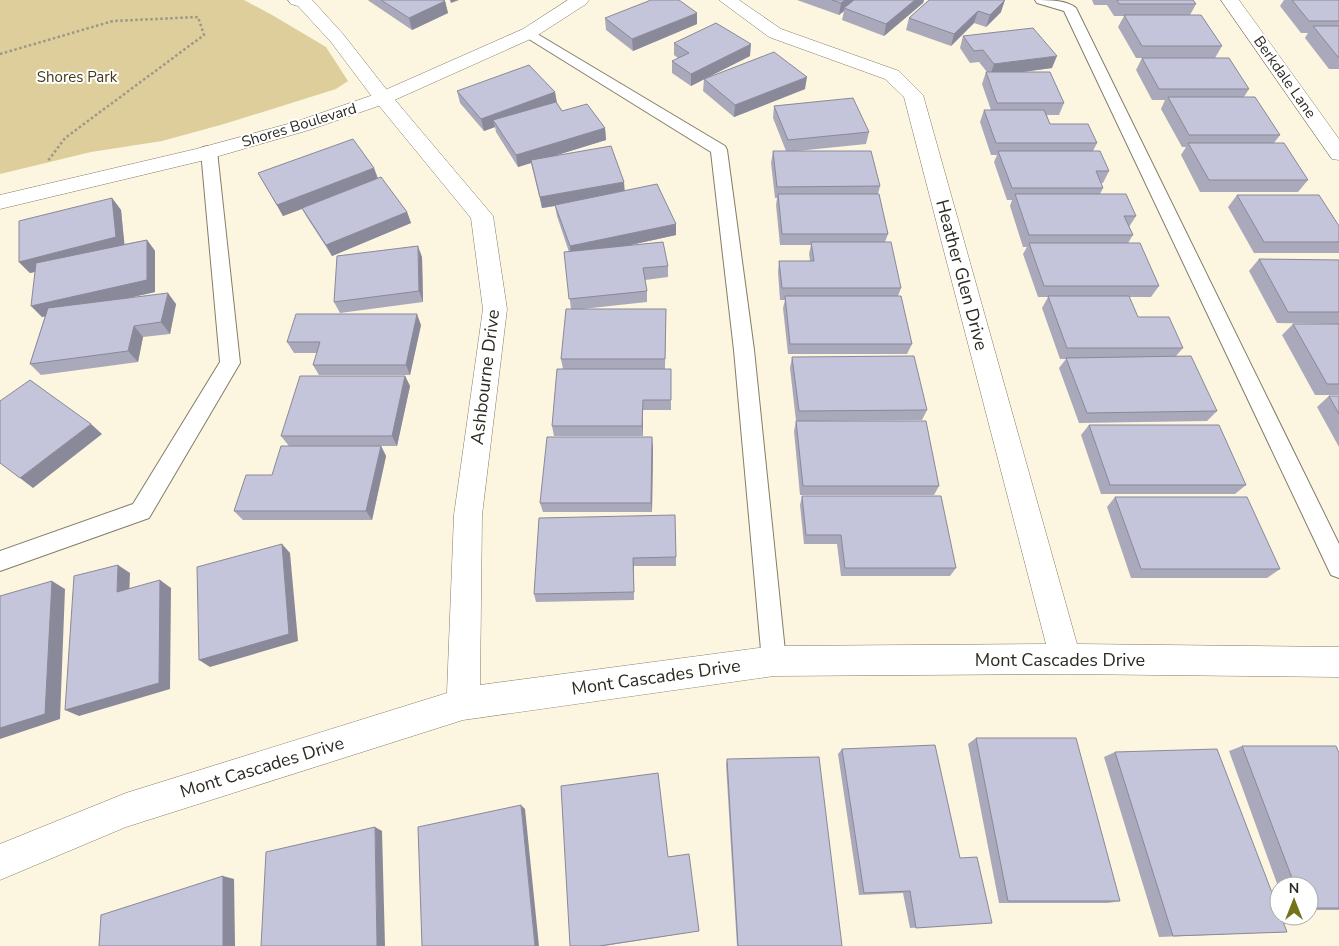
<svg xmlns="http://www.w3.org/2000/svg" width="1339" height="946" viewBox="0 0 1339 946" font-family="'Nunito Sans',sans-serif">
<rect width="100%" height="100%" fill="#fcf5df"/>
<path fill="#ddce9c" d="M0,0H244L272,15L326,47L348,81L336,89L224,124L162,141L91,152L0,174Z"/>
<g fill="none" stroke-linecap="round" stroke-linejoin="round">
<defs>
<path id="lane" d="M1035,0C1048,0 1067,0 1076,8L1339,544V578L1331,575L1064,11L1037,3Z
M529,29L725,146L727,150L754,350L786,661L783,669L774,673L765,669L762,661L734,350L711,152L524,36L522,33Z
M209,146L215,147L217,151L240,363L149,518L0,571V551L133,504L220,362L201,151L203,147Z"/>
<path id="street" d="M288,0H312L343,34L390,94L493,216L507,309L482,515L480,685L774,646L1046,644L904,97L885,79L769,37L719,0H739L781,29L899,71L923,95L1077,644L1339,647V677L1066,674L774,676L463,720L126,827L0,880V844L126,793L447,693L454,515L483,309L471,218L376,102L331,42L298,6L291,4Z
M1221,0H1239L1339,139V160L1332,159Z"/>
<path id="secondary" d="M568,0H589L586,4L535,37L390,102L309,130L205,160L0,209V195L196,149L295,122L376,94L523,29Z"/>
</defs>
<use href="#lane" stroke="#837d69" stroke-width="2"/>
<use href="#street" stroke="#837d69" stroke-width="1"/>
<use href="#secondary" stroke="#837d69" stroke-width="1"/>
<path stroke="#9c9787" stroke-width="2.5" stroke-dasharray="2.5 2.5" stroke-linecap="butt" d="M0,54L113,21L198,17L204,35L65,138L47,162"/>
<use href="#lane" fill="#fff" fill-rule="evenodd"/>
<use href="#street" fill="#fff" fill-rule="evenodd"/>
<use href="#secondary" fill="#fff" fill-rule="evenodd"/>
</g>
<path fill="#a9a9bb" d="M368,0H443L445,1L448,13L412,30L369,1Z
M797,0H924L923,3L884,36L842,20L844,11L839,15Z
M929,0L1001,12L986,27L974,23L951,46L906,30L909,18Z
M1092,0H1193L1196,4L1190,15L1222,46L1215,58H1136L1118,27L1124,16H1114L1107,5H1094Z
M1284,0H1339V69H1329L1305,38L1308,33H1301L1280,6Z
M605,18L697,24L633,51L606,30Z
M963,36L1052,68L1023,72L1064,103L1059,115H1047L1050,124L1097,143L1093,151L1109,171L1103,183H1101L1103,188L1100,194L1136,216L1129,227L1133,235L1128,243L1159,286L1151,297H1129L1138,317L1183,348L1176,356L1217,411L1207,421L1079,423L1059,368L1066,359H1060L1042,308L1048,297H1038L1023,254L1027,247H1023L1010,206L1012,200H1007L994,162L997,155H991L980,122L984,110H991L982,84L986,72H987L979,62L970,63L960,48Z
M674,43L750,56L706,78L805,89L734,117L703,91L704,79L691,86L672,73V61L678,58L674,55Z
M1142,58L1249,89L1244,97L1280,135L1274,143L1308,180L1298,192H1200L1181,155L1186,147H1182L1161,109L1165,100H1152L1136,70Z
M457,91L555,92L557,103L562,111L605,128L606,140L554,156L624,190L676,224V235L626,246L668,266V277L645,280L647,291V302L582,309H666L665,369H671V410H643V436H554L552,426L563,369L561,359L571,309L564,252H569L557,216L555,206L542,208L531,163L518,167L496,132L495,127L484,131L460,103Z
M774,106L869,132L866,144L797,151L880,186L878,194L888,234L885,242L901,288L898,296L912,344L907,354H788L783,308L785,300H780L778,272L779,261H810L809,254L811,245H780L776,205L777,198H775L771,163L773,151H786L773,118Z
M374,168L378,178L407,212L411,223L332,256L308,219L302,209L283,216L258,173Z
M1237,195L1339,226V253H1254L1228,207Z
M112,198L121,210L124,244L147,240L155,251V292L129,298L176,304L170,334L143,337L138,362L41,375L30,364L45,316L42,317L35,272L30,273L19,262Z
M422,257L423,302L340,313L334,302Z
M1259,259L1339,260V324L1277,323L1249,271Z
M1293,324H1339V395H1315L1282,335Z
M421,325L410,375H319L313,365L317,353H294L287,342Z
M792,357L927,410L922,420L812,421L939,486L934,495H800L794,431L796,421L790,368Z
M405,376L410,386L397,446H289L281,436Z
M1329,396H1339V447L1317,407Z
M1089,425L1246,485L1235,494H1101L1081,435Z
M381,446L386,456L372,520H243L234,511L272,475Z
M653,447L652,512H543L540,503Z
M802,496L956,568L950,576H841L837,544H804L800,505Z
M1115,497L1280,569L1267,578H1131L1107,507Z
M539,518L676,557V566H634V600L536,602L534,594Z
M976,738L1120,901L1108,903H999L968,744Z
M1242,746L1339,753V910H1309V886H1279V889L1229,751Z
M842,749L960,858L992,923L910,928L903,893L859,895L838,754Z
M1115,752L1287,932L1159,937L1104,757Z
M727,759L842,946H737L726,764Z
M698,931L604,946H570L699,931Z"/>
<path fill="#898999" d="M450,0H459L451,3Z
M845,0H856L844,8V11L839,15L841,3Z
M915,0H924L923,3L884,36L886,24Z
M1005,0L1001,12L986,27L990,15Z
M445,1L448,13L412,30L409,18Z
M978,11L974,23L951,46L954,34Z
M697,13V24L633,51L632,39Z
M751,44L750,56L691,86V74Z
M1057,56L1052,68L990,76L994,64Z
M807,77L805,89L734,117L735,105Z
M555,92L557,104L493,120L495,127L484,131L481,119Z
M605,128L606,140L518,167L516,155Z
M374,168L378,180L283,216L277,205Z
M624,182L625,194L542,208L540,197Z
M112,198L121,210L125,249L30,273L19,262Z
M407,212L411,223L332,256L326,245Z
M676,224V235L571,258L570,246Z
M147,240L155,251V292L42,317L31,306Z
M418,246L422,257L423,302L419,291Z
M168,293L176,304L170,334L161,322Z
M417,314L421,325L410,375L406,365Z
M134,326L143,337L138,362L128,351Z
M405,376L410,386L397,446L392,436Z
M643,400V436L642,426Z
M91,424L102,434L33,488L20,478Z
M652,437L653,447L652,512L651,503Z
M381,446L386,456L372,520L366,511Z
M282,544L290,553L298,641L210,667L199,660Z
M633,558L634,566V600V592Z
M118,565L130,573L129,600L117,592Z
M160,580L171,588L170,689L79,716L65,710Z
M52,581L65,589L60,719L0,739V728Z
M521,805L525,809L539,946H535Z
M375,827L382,831L385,946H377Z
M223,876L234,879L235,946H223Z"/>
<path fill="#c4c4da" stroke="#898999" d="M381,0H443L445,1L409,18Z
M651,0H679L697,13L632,39L605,18Z
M832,0H845L841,3Z
M854,0H915L886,24L844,8Z
M929,0H1005L990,15L978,11L954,34L909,18Z
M1117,0H1193L1196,4H1119Z
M1292,0H1339V21H1309Z
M1124,15H1201L1222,46H1142Z
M716,23L751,44L691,74L672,61L689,53L674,43Z
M1313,26H1339V57H1338Z
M1033,28L1057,56L994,64L983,50L974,51L963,36Z
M774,52L807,77L735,105L704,79Z
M1142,58H1229L1249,89H1159Z
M529,65L555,92L481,119L457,91Z
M986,72H1050L1064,103H997Z
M1168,97H1255L1280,135H1189Z
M853,98L869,132L788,140L774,106Z
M556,102L562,111L587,104L605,128L516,155L493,120Z
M984,110H1044L1050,124H1088L1097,143H996Z
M353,139L374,168L277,205L258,173Z
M1188,143H1284L1308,180H1209Z
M611,146L624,182L540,197L531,160Z
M773,151H871L880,186L777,187Z
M998,151H1100L1109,171H1096L1103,188H1012Z
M381,177L407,212L326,245L302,208Z
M657,184L676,224L570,246L555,205Z
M778,194H879L888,234H782Z
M1015,194H1126L1136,216H1124L1133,235H1029Z
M1237,195H1319L1339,226V242H1264Z
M112,198L116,237L19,262V221Z
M147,240V280L31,306L36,263Z
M663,242L668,266L643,268L647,291L569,299L564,252Z
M811,242H891L901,288H782L779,261H814Z
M1029,243H1140L1159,286H1044Z
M418,246L419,291L334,302L337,256Z
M1259,259L1339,260V312H1288Z
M168,293L161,322L134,326L128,351L30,364L48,308Z
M785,296H901L912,344H790Z
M1048,296H1129L1138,317H1169L1183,348H1067Z
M566,309H666L665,359H561Z
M296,314H417L406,365H313L320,342H287Z
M1293,324H1339V384H1327Z
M914,356L927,410L799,411L792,357Z
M1191,356L1217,411L1087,413L1066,358Z
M557,369H671V400H643L642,426H552Z
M300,376H405L392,436H281Z
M30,380L91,424L20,478L0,463V401Z
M1329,396H1339V414Z
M796,421H926L939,486H803Z
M1089,425H1219L1246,485H1110Z
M547,437H652L651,503H540Z
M281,446H381L366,511H234L246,475H272Z
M802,496H941L956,568H845L841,535H806Z
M1115,497H1247L1280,569H1141Z
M675,515L676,557L633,558L634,592L534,594L539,518Z
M282,544L289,634L199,660L197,567Z
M118,565L117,592L160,580L159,683L65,710L74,576Z
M52,581L45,714L0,728V596Z
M976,738H1076L1120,901H1008Z
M935,745L960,858L977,857L992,923L916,928L910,891L864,893L842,749Z
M1242,746H1336L1339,753V908H1309V886H1295Z
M1217,749L1279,911V916H1281L1287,932L1173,936L1115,752Z
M819,757L842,946H738L727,759Z
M658,773L668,857L689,854L699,931L599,946H570L561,786Z
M521,805L535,946H422L418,827Z
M375,827L377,946H261L266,852Z
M223,876V946H99L101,915Z"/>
<g text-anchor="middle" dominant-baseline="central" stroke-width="4" stroke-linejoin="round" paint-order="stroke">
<g font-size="15" fill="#453911" stroke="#fff">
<text x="77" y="77">Shores Park</text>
</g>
<g font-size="15" fill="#2c2a22" stroke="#fff">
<text transform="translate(1285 77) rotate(55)">Berkdale Lane</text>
<text transform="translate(299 125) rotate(-17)">Shores Boulevard</text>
</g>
<g font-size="18" fill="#2c2a22" stroke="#fff">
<text transform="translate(962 275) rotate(75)">Heather Glen Drive</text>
<text transform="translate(485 377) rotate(-83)">Ashbourne Drive</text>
<text x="1060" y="660">Mont Cascades Drive</text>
<text transform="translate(656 677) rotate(-8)">Mont Cascades Drive</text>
<text transform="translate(262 767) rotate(-17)">Mont Cascades Drive</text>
</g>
</g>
<g transform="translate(1294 901)"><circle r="24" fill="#ffffff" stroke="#abaaa7"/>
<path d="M0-4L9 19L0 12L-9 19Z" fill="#727419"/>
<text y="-8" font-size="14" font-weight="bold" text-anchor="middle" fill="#2c2a22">N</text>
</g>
</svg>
